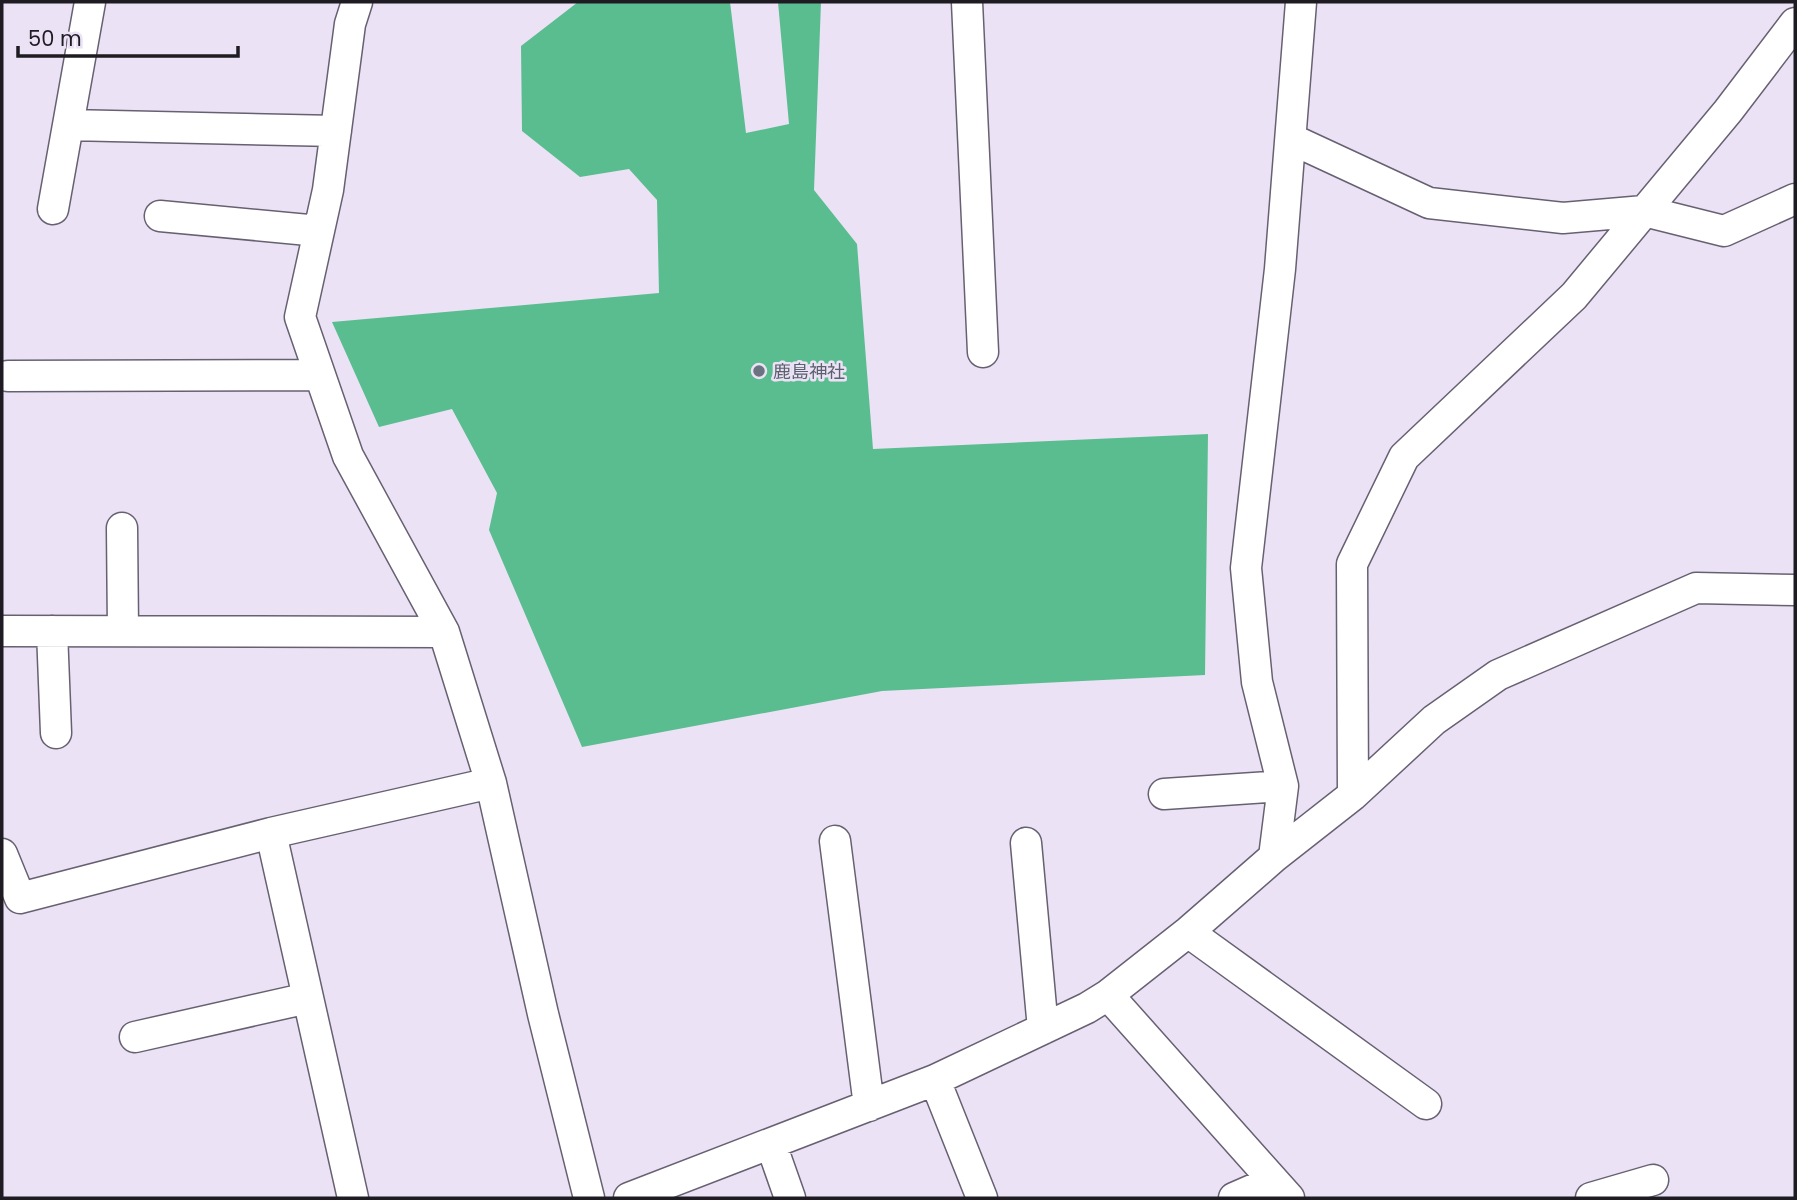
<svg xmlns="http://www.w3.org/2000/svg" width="1797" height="1200" viewBox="0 0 1797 1200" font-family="Poppins,'Noto Sans JP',sans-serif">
<rect width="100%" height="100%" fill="#ebe2f6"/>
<path fill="#5abd8f" d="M578,2H730L746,133L789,124L778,2H821L814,190L857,244L873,449L1208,434L1205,675L882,691L582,747L489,530L497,493L452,409L379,427L332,322L659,293L657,200L629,169L580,177L522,131L521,46Z"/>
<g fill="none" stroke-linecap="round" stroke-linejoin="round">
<defs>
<path id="minor" d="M357,2L350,24L328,190L300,317L348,456L444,632L491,783L543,1014L589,1198
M967,2L983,352
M68,125L336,131
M1291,139L1429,203L1563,218L1644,211L1724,231L1795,199
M53,209L90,2
M160,216L319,231
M8,376L320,375
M122,528L123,631
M2,631L444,632
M52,631L56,733
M1164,794L1283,786
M1353,795L1352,564L1404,457L1574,296L1728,111L1795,23
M835,841L869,1106
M1026,843L1043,1029
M2,854L20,898L271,833
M1274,857L1283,786L1257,682L1246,568L1280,269L1301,2
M1188,932L1426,1104
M1108,995L1289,1198
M135,1037L308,998
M935,1080L982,1198
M771,1144L790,1198
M353,1198L271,833L491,783
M629,1198L935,1080L1087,1008L1108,995L1188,932L1274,857L1353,795L1434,720L1498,675L1696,588L1795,590
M1234,1198L1273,1181
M1591,1198L1653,1180"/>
</defs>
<use href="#minor" stroke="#676071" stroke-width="33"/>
<use href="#minor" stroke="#fff" stroke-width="30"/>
</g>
<circle fill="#6b7280" stroke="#ebe2f6" stroke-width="2.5" cx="759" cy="371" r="7"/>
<g text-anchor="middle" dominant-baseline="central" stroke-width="5" stroke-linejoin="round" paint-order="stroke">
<g font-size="18" fill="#5b616d" stroke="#ebe2f6" text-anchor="start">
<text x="773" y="371">鹿島神社</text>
</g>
</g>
<rect width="1797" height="1200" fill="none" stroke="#1e1b22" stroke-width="7"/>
<path d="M18 46v10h220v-10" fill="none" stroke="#1e1b22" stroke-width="3.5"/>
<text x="28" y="46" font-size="21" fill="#1e1b22" stroke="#ebe2f6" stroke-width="5" paint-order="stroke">50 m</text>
</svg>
